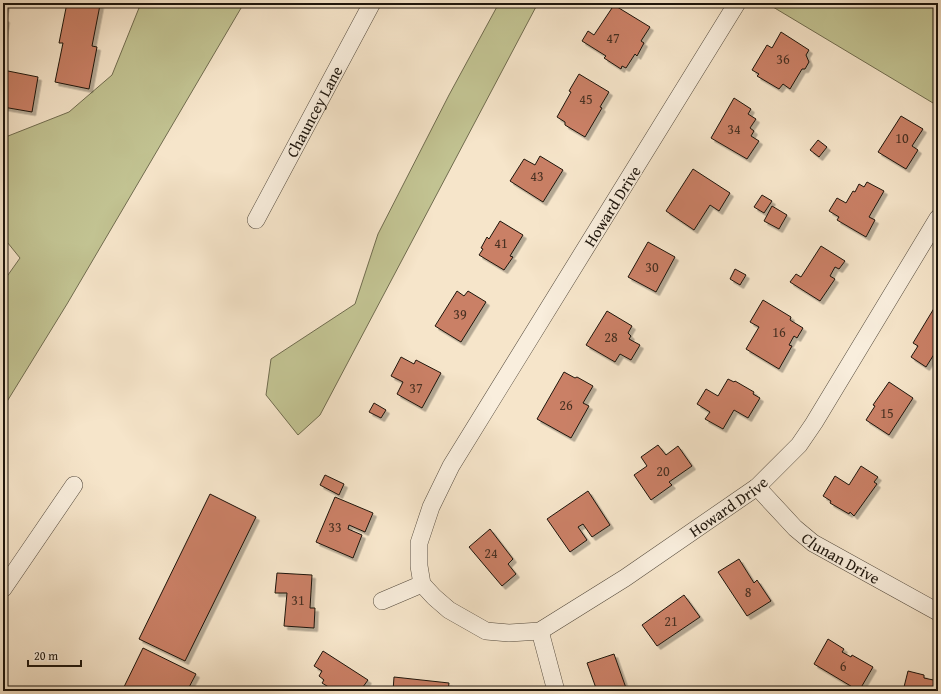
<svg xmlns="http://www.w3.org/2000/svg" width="941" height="694" viewBox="0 0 941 694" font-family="'Gentium Book Plus',serif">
<defs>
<filter id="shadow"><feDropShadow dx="3.5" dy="3.5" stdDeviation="0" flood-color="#0004"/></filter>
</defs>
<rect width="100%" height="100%" fill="#f6e5ca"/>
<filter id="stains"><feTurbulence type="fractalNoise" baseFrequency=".005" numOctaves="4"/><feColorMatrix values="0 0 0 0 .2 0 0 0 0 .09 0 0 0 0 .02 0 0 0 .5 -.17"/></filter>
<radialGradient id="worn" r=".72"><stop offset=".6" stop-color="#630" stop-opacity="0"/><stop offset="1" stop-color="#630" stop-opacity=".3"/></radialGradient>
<path fill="#c2c392" stroke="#706c4f" d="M141,3H244L67,304L3,408V282L20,258L3,237V138L69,112L112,75Z
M499,3H538L320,415L298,435L266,395L271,359L355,304L378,234L449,95Z
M768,3H938V106L768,4Z"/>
<path fill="#ca8066" stroke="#1d150c" filter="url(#shadow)" d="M3,3H6L3,18L6,19L3,39Z
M67,3H87L100,5L92,46L97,47L89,89L55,82L63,43H59Z
M614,5L650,27L641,41L644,43L637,56L635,54L626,68L622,66L621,69L604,58L606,56L582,41L588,31L594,35Z
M781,32L809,50L806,55L809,62L805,69H802L790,89L783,84L779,89L757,76L759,74L752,70L767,45L772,48Z
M3,70L38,77L32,112L3,107Z
M579,74L609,92L600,107L602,108L585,137L565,125V122L557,117L571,92L569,91Z
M734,98L751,109L748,114L756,119L750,128L754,131L751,136L759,141L747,159L711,138Z
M901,116L923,129L912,146L918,150L906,169L878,152Z
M818,140L827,147L819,157L810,150Z
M540,156L563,170L543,202L510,181L524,159L535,165Z
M693,169L730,193L719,211L710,205L694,230L666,211Z
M867,182L884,191L869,217L875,220L866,237L837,220L839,217L829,211L837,198L846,203L853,191L855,192L859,184L864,187Z
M762,195L772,201L764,213L754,207Z
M772,206L787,215L779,229L764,221Z
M500,221L523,235L510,256L513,257L504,270L479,255L483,249L481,248L487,237L489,239Z
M648,242L675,257L656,292L628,277Z
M821,246L845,261L839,269L835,267L830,276L835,279L820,301L790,282L796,274L801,277Z
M735,269L746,275L740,285L730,279Z
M457,291L464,296L468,291L486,302L461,342L435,326Z
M763,300L791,317L790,320L803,328L797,338L794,336L789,345L792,346L779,369L746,349L759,327L750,322Z
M936,305L938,306V348L926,367L911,357L918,346L913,343Z
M607,311L632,326L628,333L631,336L629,339L640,345L631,360L620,354L615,362L586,345Z
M401,357L414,364L416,360L441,373L422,408L397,394L403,382L391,376Z
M564,372L575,378L577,377L593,386L583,403L589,406L571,438L537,419Z
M728,379L734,382L735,381L754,392L753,394L760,398L748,418L734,410L723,429L705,419L710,412L697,404L706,389L718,396Z
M889,382L913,398L889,435L866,420L875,406L873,405Z
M374,403L386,410L381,418L369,412Z
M658,445L666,455L678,446L692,466L669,482L672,485L651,500L634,475L647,466L641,457Z
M861,466L878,477L874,482L877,484L854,516L850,512L849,514L830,503L831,501L823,496L835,476L849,485Z
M325,475L344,484L339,495L320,485Z
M588,491L610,525L592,537L583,524L578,527L587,540L570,552L547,519Z
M210,494L256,517L185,661L139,639Z
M335,497L373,513L365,532L349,525L348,529L362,535L353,558L316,542Z
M490,529L513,559L508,564L516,574L502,586L469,547Z
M739,559L754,583L757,580L771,601L747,616L718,572Z
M277,573L312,575L310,608H315L314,628L284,626L287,593H275Z
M684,595L700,617L657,646L642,625Z
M828,639L844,649L842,652L851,657L852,655L873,667L859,691L814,664Z
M143,648L196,674L187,691H122Z
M323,651L368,680L360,691H335L322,683L324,680L319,676L322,671L314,666Z
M614,654L626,688L623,689L624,691H597L587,663Z
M908,671L924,675V678L938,681V691H903Z
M394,677L449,683L448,691H393Z"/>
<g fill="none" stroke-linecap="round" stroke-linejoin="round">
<defs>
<g id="minor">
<path id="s1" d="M737,3L451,466L431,507L419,543V566L422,584L434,597L449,610L486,631L509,633L540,631L625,578L757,487L799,445L814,423L938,218"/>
<path id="s2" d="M256,220L372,3"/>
<path id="s3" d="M757,487L795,528L813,543L938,612"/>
<path d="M3,589L74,485"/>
<path d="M382,601L422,584"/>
<path d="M540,631L556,691"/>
</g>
</defs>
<use href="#minor" stroke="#53493c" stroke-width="18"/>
<use href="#minor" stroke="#f9eedd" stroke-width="17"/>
</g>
<g text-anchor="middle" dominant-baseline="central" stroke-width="3.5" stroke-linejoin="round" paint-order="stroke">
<g font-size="14" fill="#483022">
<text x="613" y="38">47</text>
<text x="783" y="59">36</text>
<text x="586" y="99">45</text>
<text x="734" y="129">34</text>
<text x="902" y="138">10</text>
<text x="537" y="176">43</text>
<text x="501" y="243">41</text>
<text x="652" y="267">30</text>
<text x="460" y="314">39</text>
<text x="779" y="332">16</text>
<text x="611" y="337">28</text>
<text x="416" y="388">37</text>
<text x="566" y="405">26</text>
<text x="887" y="413">15</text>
<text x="663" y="471">20</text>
<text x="335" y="527">33</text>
<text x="491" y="553">24</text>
<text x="748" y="592">8</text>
<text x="298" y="600">31</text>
<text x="671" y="621">21</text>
<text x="843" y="666">6</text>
</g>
<g font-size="16" fill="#1d150c" stroke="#f9eedd">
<text stroke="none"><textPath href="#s2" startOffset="123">Chauncey Lane</textPath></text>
<text transform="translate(612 206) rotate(-58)">Howard Drive</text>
<text stroke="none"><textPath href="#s1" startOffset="1029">Howard Drive</textPath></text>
<text stroke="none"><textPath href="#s3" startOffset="111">Clunan Drive</textPath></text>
</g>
</g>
<rect width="941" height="694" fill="none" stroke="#f6e5ca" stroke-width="16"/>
<rect x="4" y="4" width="933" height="686" fill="none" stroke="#1d150c" stroke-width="2"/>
<rect x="8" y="8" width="925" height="678" fill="none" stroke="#1d150c"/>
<path d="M28 660v6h53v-6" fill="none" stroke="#1d150c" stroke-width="2"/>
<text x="34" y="660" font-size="12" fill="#1d150c" stroke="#f9eedd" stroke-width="3" paint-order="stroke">20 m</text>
<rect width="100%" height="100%" filter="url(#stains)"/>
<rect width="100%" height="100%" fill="url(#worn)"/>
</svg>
